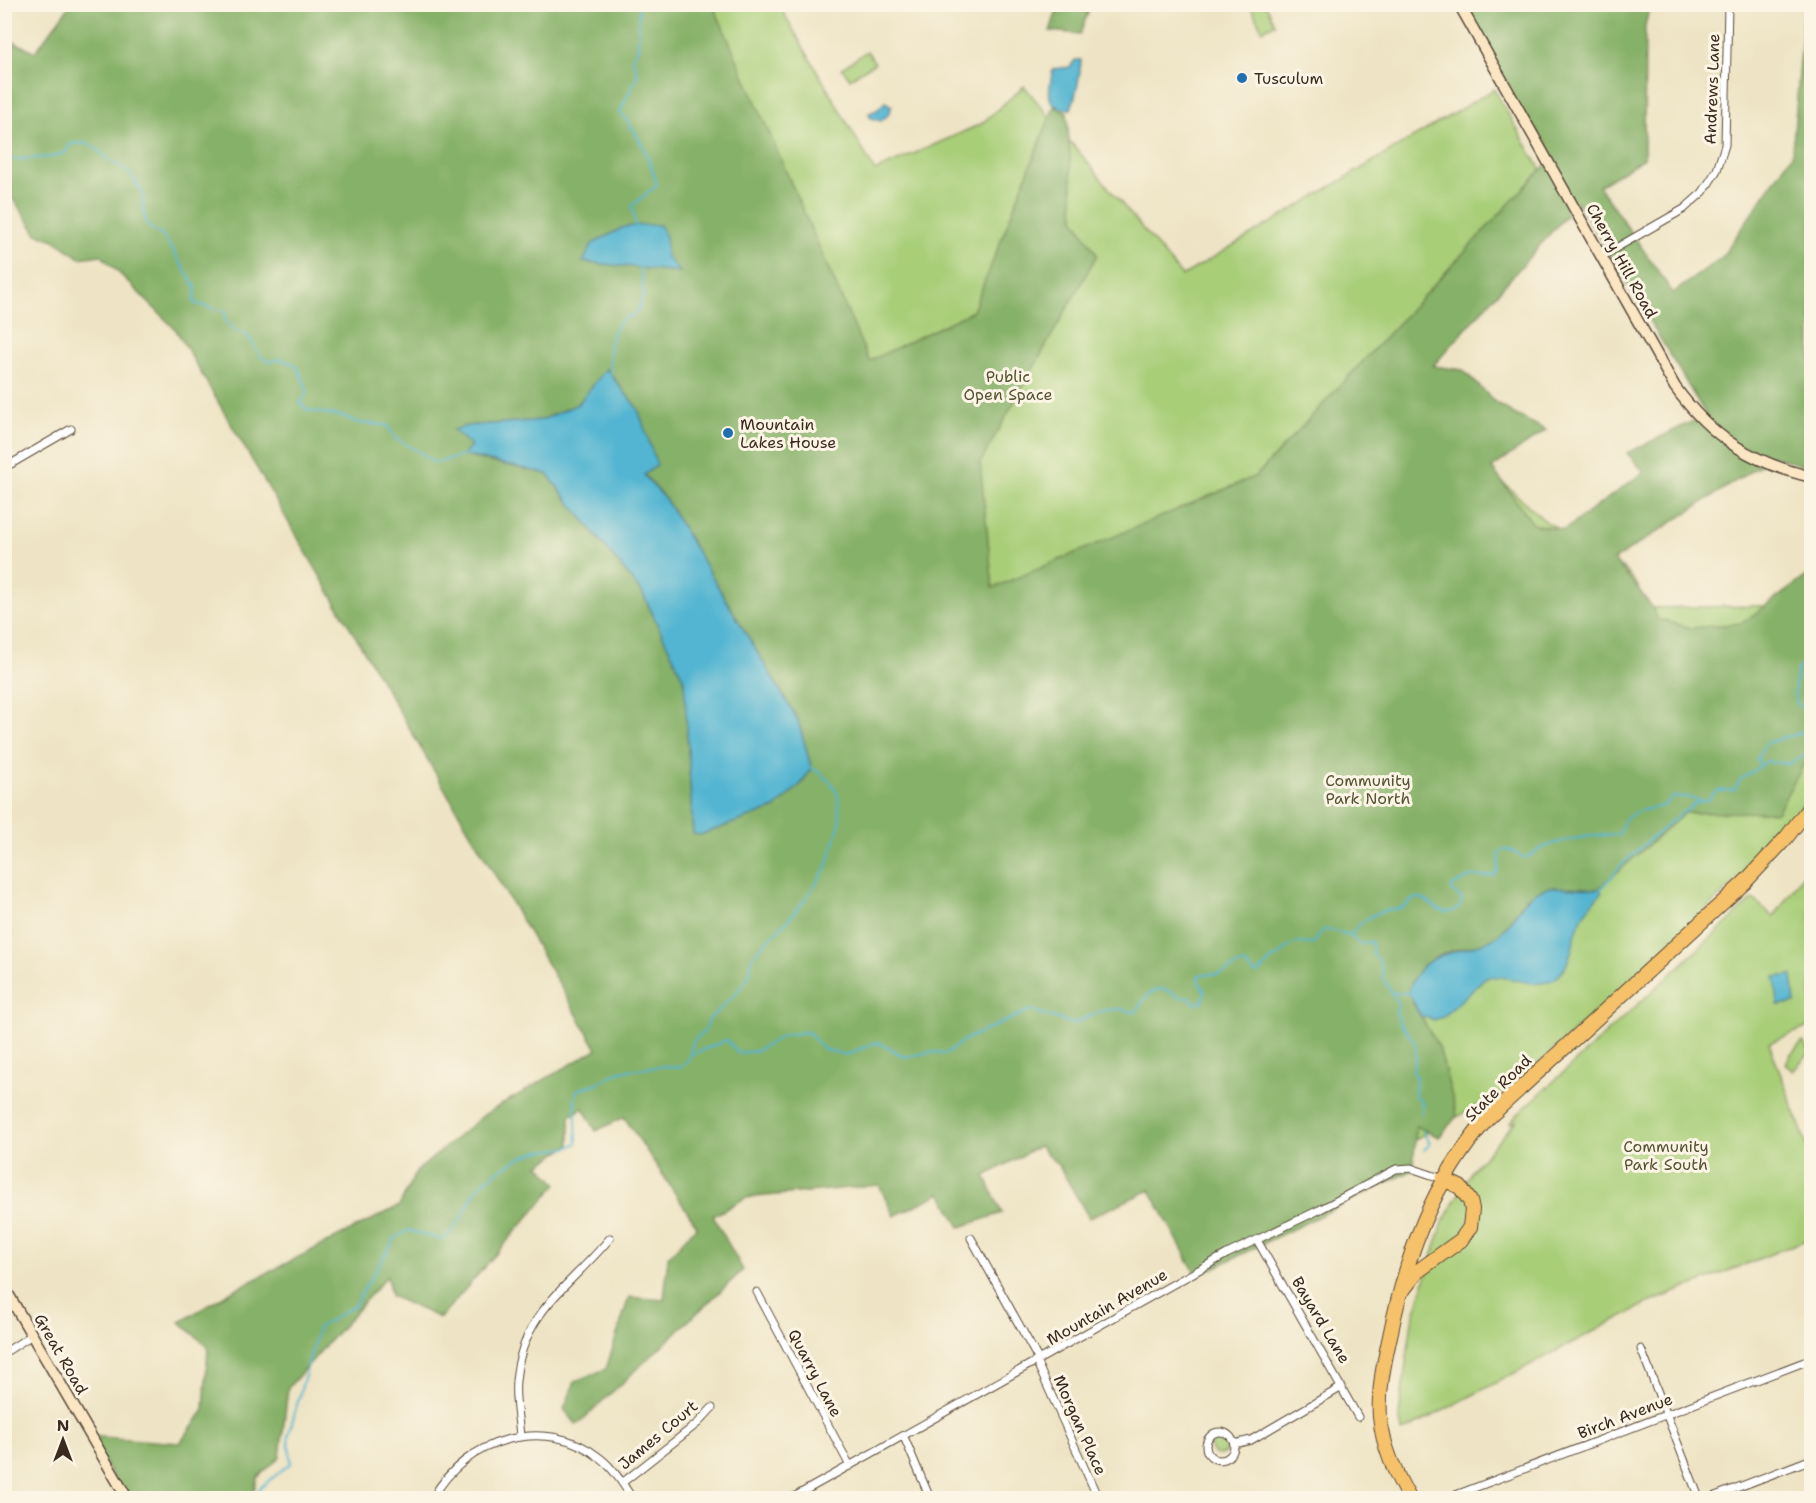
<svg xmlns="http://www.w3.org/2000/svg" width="1816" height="1503" viewBox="0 0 1816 1503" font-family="'Shantell Sans',sans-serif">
<rect width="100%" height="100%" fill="#fcf5e5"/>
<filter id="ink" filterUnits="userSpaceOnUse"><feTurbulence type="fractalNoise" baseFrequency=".0167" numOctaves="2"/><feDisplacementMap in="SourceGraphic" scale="12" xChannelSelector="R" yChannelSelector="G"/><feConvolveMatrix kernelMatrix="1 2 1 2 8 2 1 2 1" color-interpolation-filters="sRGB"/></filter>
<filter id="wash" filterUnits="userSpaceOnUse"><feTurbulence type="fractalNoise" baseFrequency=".008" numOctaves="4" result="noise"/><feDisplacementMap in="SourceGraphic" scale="24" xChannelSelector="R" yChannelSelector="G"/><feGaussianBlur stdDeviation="1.35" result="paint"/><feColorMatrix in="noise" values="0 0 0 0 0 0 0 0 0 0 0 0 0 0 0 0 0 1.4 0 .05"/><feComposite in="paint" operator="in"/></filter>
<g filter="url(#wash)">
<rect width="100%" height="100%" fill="#eee4c5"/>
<path fill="#a8ce78" stroke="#727c4b" stroke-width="1.5" d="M554,5H779L875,171L981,124L1024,86L1182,276L1494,89L1567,215L1418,369L1457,440L1545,521L1624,569L1638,586L1646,608L1811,605V794L1772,845L1737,881L1512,1088L1251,1226L1188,1262L1183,1247L1116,1131L200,361Z
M1250,5H1266L1275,24L1262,30Z
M867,51L875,63L850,79L842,68Z
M1811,863V1026L1769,1043L1811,1156V1238L1646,1304L1402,1432L1399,1415L1412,1321L1443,1222L1472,1170L1516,1121L1510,1123L1518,1114L1753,899L1774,917Z
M1803,1042L1811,1052L1793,1071L1786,1065L1790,1055Z
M1210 1446a9 9 0 1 1 18 0a9 9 0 1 1-18 0Z"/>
<path fill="#86b168" stroke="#606e43" stroke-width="1.5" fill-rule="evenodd" d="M71,4L719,5L715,9L869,361L973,311L1054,106L1067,112L1074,218L1097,255L980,463L993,588L1256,476L1549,161L1460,5H1650L1645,26L1644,158L1599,186L1673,293L1722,257L1792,155L1805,5H1811V468L1774,456L1614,560C1627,578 1651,600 1657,619L1691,628L1742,623L1811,573V752L1777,812L1685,813L1598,889L1568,887L1526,898L1502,932L1486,943L1447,952L1431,960L1423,966L1410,987L1412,1002L1439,1047L1457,1116L1439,1137L1416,1126L1413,1170L1197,1276L1150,1190L1089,1218L1059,1166L1039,1146L985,1176L1002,1213L960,1227L941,1193L894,1216L879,1185L745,1198L713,1216L743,1270L577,1425L564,1409L575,1381L606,1369L629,1297L664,1300L668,1257L697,1226L624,1117L596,1131L583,1108L570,1116V1145L539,1165L557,1184L440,1318L391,1296L387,1276L288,1388L280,1457L257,1478L252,1498H125L89,1436L180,1443L204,1410L208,1347L180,1322L232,1291L399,1206L417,1171L485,1114L597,1049L176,330L101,255L80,258L54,240L37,234L14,200L5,196L4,37L35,52ZM1578,202L1706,415L1627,453L1644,472L1564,530L1533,524L1492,468L1546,430L1514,414L1496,403L1463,370L1433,366ZM607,369L638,409L642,424L644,474L666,500L798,720L810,763L811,768L802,783L775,808L700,835L693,834L684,680L643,594L547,474L463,456L472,445L454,430L466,426L542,420L578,404Z
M1059,5H1091L1080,34L1050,31Z"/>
<path fill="#52b5d1" stroke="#467078" stroke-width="1.5" d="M1075,60H1081C1080,77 1077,92 1071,109C1042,109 1049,89 1053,69L1070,67Z
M885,102L892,106L888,115L881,121L870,118L869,113L877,110Z
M643,225H660L666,237V256L680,272L583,262L592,244L624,227Z
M606,369L638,409L657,465L644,475L666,500L798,720L810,763L811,768L802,783L775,808L700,835L693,834L684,680L643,594L547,474L463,455L471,445L453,430L466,426L542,420L578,404Z
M1549,887L1598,889L1602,892C1592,903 1583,913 1578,927C1571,947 1570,980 1542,983C1523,985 1505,974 1486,977L1443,1017L1434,1020L1421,1016L1408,993C1422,942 1469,958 1500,933C1520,917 1519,894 1549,887Z
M1792,975L1795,1003L1778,1005L1775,977Z"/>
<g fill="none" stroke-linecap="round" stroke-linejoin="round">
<path stroke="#52b5d1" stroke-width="2" d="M4,160L51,157L66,152L70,144L84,143L93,146L107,158L130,173L142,192L144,215L149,227L164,237L196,288L194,303L226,312L225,321L238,332L247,335L261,357L270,362L281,359L297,366L308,392L300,403L307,410L345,417L358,423L387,425L395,438L421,453L435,463L465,455
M636,228L632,206L657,185C650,157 639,134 620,112L638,74L632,57L638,49L639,4
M610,375C610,357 606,332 623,319C626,317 633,315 637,313L644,293L640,266
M1760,765L1757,758L1766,743L1806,731L1808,726L1806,711L1797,703L1794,695L1797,670L1806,661L1812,629
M1597,892C1608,884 1613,873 1623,864C1641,846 1662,830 1681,813L1688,810C1693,803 1701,801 1710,799L1711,795L1718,791L1735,790L1740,780L1767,761L1788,764L1812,752
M1351,935L1359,944L1372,942L1373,955L1379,959L1384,980L1398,1004L1396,1012L1400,1024L1408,1033L1415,1043L1416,1055L1413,1072L1416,1077L1415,1096L1422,1101V1114
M1393,993H1409
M690,1055L727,1040L738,1053L756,1051L784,1035L808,1032L823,1049L846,1055L877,1042L905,1057L930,1052L947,1053L964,1040L1030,1010L1074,1024C1087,1017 1102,1009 1117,1009C1124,1008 1129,1013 1136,1012C1142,1002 1152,985 1166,990C1178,994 1175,998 1190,998L1196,1004L1202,1002L1205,992L1198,980V976C1204,973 1210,975 1217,974C1228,973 1234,964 1244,964L1256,974C1264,971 1264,967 1270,961C1273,958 1279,957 1282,953C1295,940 1294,943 1313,944L1321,932L1326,929L1351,935C1357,925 1369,916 1380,912C1387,909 1396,910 1403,907C1409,904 1411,898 1419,898C1432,899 1439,922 1460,907L1462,899L1452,891V886L1470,877L1494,876L1498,870L1500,851C1517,846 1516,859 1526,857C1532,856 1537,850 1542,848C1566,838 1594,835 1620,834L1624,819L1638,811L1663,806L1673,797H1687L1700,801
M1423,1131L1430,1144L1424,1150
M257,1498L260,1488L291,1463L288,1437L318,1328L355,1305L395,1238L408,1230L442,1240C465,1225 468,1193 486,1180C500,1169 519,1157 536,1152C551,1148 564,1152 577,1143L575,1099L577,1090L598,1083L620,1071L666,1066L679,1068L688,1060L694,1040L705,1031L710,1018L733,997L748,978L753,955L788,920L804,901L827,867L840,822L838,795L832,784L819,772L808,767"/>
</g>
</g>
<g filter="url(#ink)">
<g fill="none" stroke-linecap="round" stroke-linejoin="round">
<defs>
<path id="street" d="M1602,256L1684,209L1703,192L1717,170L1725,145L1728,4
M4,468L71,429
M971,1238L1037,1357V1363L1098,1498
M1257,1240L1358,1417
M757,1292L850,1466
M1641,1349L1699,1498
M4,1353L32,1335
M1206 1446a14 14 0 1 1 28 0a14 14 0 1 1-28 0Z
M520,1437C519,1419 514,1399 516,1381C522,1311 570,1287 610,1238
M904,1437L930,1498
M1234,1444L1251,1440L1342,1387
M622,1483L698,1423L712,1408
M433,1498C464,1439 546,1414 600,1458C614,1469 623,1484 632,1498
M792,1498L1227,1254L1319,1210L1396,1169L1411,1168L1443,1179
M1448,1498L1812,1359
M1710,1498L1812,1459"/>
<path id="secondary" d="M1459,4L1675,387C1711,437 1752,463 1812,477
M4,1287L127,1498"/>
<path id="highway" d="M1403,1290L1418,1271L1461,1240L1470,1227L1472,1209L1470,1201L1460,1187L1443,1179
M1409,1498C1395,1473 1383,1447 1380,1417C1378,1390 1384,1363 1390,1336C1407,1253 1431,1184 1488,1118L1745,882L1786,838L1812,804"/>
</defs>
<use href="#street" stroke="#564637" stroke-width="9"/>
<use href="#secondary" stroke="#564637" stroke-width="13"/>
<use href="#highway" stroke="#564637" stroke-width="16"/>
<use href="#street" stroke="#fff" stroke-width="7"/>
<use href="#secondary" stroke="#fbe6c4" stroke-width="10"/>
<use href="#highway" stroke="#f5c16b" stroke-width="14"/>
</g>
</g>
<g fill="#1f6fb2" stroke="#fcf5e5" stroke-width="2">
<circle cx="1242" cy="78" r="6"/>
<circle cx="728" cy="433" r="6"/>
</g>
<g text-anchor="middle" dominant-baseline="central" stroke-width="6" stroke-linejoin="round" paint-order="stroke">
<g font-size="16" fill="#3b2a1e" stroke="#fcf5e5" text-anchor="start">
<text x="1254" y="78">Tusculum</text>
<text x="740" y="424">Mountain<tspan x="740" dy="18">Lakes House</tspan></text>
</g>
<g font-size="16" fill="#3b2a1e" stroke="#fcf5e5">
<text transform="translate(1712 89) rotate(-88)">Andrews Lane</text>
<text transform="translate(1622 261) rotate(61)">Cherry Hill Road</text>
<text transform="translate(1498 1088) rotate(-45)">State Road</text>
<text transform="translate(1107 1307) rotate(-30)">Mountain Avenue</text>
<text transform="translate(1321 1320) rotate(59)">Bayard Lane</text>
<text transform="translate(61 1354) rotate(60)">Great Road</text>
<text transform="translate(815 1373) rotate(62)">Quarry Lane</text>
<text transform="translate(1625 1416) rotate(-21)">Birch Avenue</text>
<text transform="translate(1080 1425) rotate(66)">Morgan Place</text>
<text transform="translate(658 1435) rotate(-40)">James Court</text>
</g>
<g font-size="16" fill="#565334" stroke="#fcf5e5">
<text x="1008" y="376">Public<tspan x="1008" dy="18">Open Space</tspan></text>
<text x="1368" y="780">Community<tspan x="1368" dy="18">Park North</tspan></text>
<text x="1666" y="1146">Community<tspan x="1666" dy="18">Park South</tspan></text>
</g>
</g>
<rect width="1816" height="1503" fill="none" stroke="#fcf5e5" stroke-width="24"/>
<g transform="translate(63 1440)" stroke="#fcf5e5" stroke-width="4.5" paint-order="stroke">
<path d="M0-4.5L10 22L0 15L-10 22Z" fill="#3b2a1e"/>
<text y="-9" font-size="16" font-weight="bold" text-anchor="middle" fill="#3b2a1e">N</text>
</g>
</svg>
